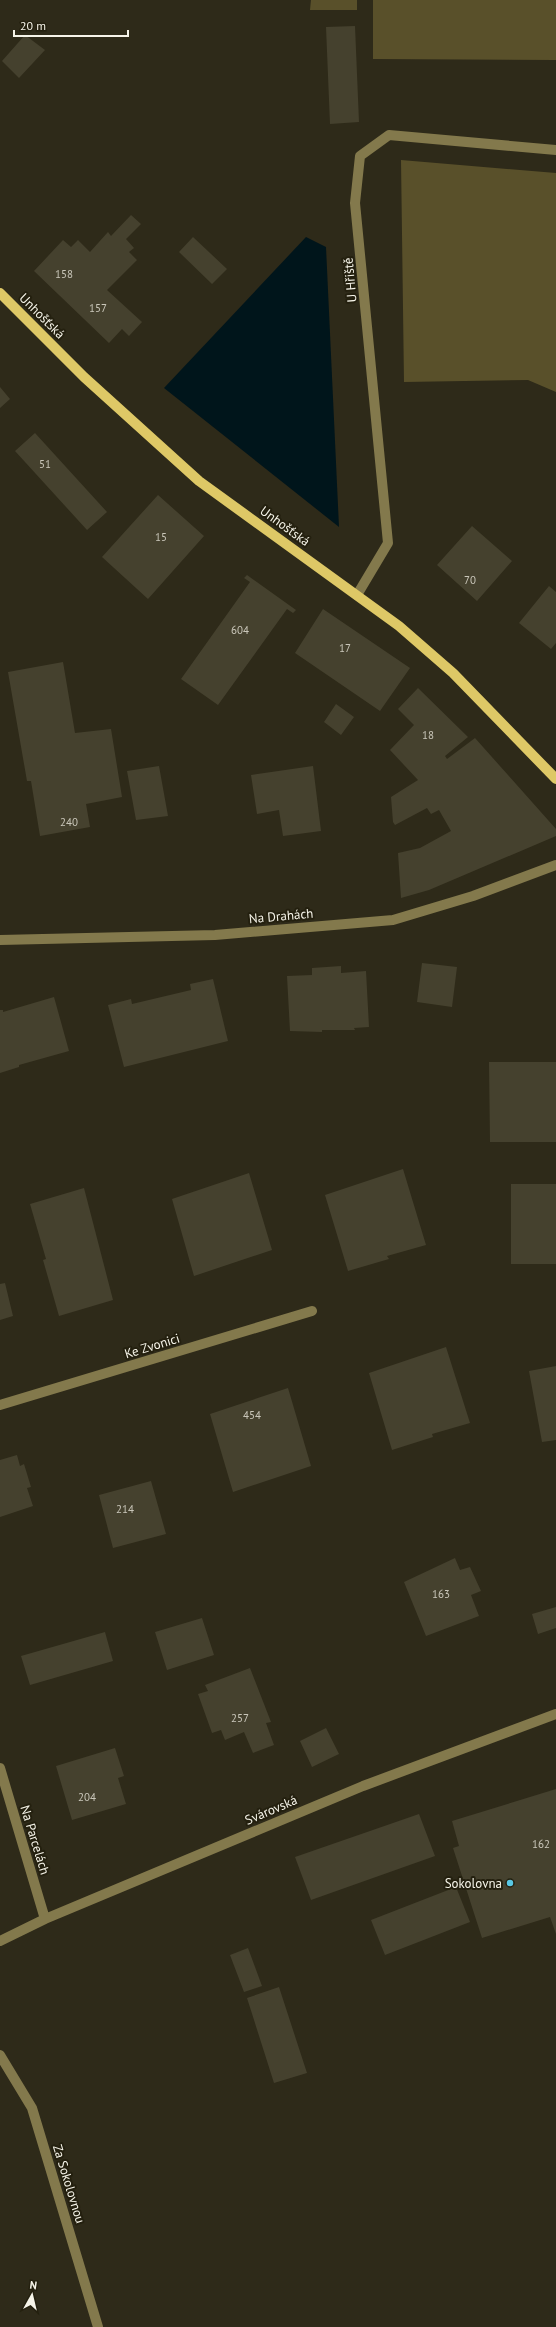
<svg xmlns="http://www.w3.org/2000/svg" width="556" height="2327" viewBox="0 0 556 2327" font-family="'PT Sans',sans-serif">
<rect width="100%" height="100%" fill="#2e2a19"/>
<path fill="#59502a" d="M311,0H357V10H310Z
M373,0H556V60L373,59Z
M401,160L556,173V392L528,380L404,382Z"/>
<path fill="#00151b" d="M306,237L326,247L339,527L164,388Z"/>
<path fill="#45412e" d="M355,26L359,122L330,124L326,27Z
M25,35L45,50L19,78L2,61Z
M131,215L141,224L126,239L134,248L129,252L137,260L107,290L142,322L129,336L122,329L109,343L34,271L63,240L71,247L78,240L90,252L108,232L111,236Z
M193,237L227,269L212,284L179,252Z
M0,387L10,399L0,408Z
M35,433L107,512L87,530L15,451Z
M158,495L204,536L148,599L102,557Z
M472,526L512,561L477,601L437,565Z
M247,575L296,610L293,613L287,609L218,705L181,679L250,582L244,578Z
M549,586L556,592V643L551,649L519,623Z
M323,609L410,668L380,711L295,653Z
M63,662L75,733L111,729L122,797L86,804L90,827L40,836L31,781H27L8,672Z
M418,688L468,737L445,756L447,759L475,738L556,829V836L429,890L401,898L398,853L420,848L451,831L439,810L431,814L427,808L395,825L393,822L391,797L418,780L390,750L414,725L398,709Z
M336,704L354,717L341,735L324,722Z
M159,766L168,816L136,820L127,771Z
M313,766L321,831L283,836L279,810L257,814L251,775Z
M422,963L457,967L452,1007L417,1002Z
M341,966V973L366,971L369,1027L354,1028L355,1030H322V1032L290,1031L287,976L312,975V968Z
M213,979L228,1041L124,1067L108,1005L131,999L132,1004L191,990L190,984Z
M54,997L69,1051L19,1065V1067L0,1073V1010H3V1012Z
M489,1062H556V1142H490Z
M403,1169L426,1245L387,1256L389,1259L348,1271L325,1195Z
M249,1173L272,1250L194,1276L172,1199Z
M511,1184H556V1264H511Z
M84,1188L113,1300L59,1316L43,1260L46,1259L30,1204Z
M5,1283L13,1316L0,1320V1284Z
M446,1347L470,1423L432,1434L433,1437L392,1450L369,1373Z
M556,1366V1440L542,1442L529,1371Z
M288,1388L311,1466L233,1492L210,1414Z
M17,1455L20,1466L24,1464L31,1487L27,1488L33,1506L0,1517V1460Z
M151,1481L166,1534L113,1548L99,1495Z
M455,1558L460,1570L470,1567L481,1591L471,1595L479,1616L426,1636L404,1582Z
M556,1607V1628L538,1634L532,1614Z
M202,1618L214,1655L167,1670L155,1632Z
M105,1632L113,1661L30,1685L21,1656Z
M250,1668L271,1722L266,1723L274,1745L253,1753L244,1732L225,1740L221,1730L212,1733L198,1694L208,1691L205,1685Z
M326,1728L339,1754L312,1767L300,1741Z
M115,1748L124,1776L118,1778L126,1804L72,1820L56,1766Z
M556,1789V1934L550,1917L482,1938L453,1848L459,1846L452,1821Z
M419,1814L435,1856L311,1900L295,1857Z
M456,1887L470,1922L385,1955L371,1920Z
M248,1948L262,1986L244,1992L230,1955Z
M279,1987L307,2073L274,2083L247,1998Z"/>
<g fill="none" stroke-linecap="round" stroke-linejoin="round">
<path stroke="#83794c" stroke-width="10" d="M357,595L388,543L355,203L360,156L389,135L556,150
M0,940L215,935L393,920L473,896L556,865
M0,1405L312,1311
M0,1768L45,1919
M0,1941L45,1919L363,1786L556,1714
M0,2055L32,2108L98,2327"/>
<path stroke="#dec866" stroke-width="10" d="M0,293L84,377L199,481L399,626L453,673L556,779"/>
</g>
<circle fill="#59c8e5" stroke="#24200f" stroke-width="1.5" cx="510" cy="1883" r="4"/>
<g text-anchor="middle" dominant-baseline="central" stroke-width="4" stroke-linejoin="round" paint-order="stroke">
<g font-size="11" fill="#cac7ba">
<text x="64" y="274">158</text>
<text x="98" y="308">157</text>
<text x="45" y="464">51</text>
<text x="161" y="537">15</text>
<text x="470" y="580">70</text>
<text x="240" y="630">604</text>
<text x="345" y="648">17</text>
<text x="428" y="735">18</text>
<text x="69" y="822">240</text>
<text x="252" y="1415">454</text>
<text x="125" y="1509">214</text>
<text x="441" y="1594">163</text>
<text x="240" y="1718">257</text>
<text x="87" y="1797">204</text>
<text x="541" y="1844">162</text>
</g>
<g font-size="13" fill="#f6f4e9" stroke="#24200f">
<text transform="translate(350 280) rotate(-95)">U Hřiště</text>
<text transform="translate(42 316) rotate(45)">Unhošťská</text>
<text transform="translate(285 526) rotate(36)">Unhošťská</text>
<text transform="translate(281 916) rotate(-5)">Na Drahách</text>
<text transform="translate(152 1346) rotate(-17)">Ke Zvonici</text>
<text transform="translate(271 1810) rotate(-23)">Svárovská</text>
<text transform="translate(35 1840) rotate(73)">Na Parcelách</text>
<text transform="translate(69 2184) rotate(73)">Za Sokolovnou</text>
</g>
<g font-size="13" fill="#f6f4e9" stroke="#24200f" text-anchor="end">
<text x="502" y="1883">Sokolovna</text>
</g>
</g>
<g transform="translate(32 2295) rotate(8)" stroke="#24200f" stroke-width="3" paint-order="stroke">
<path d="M0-3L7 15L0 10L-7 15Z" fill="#f6f4e9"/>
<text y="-6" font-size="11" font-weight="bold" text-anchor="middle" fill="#f6f4e9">N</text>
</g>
<path d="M14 30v6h114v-6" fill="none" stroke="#f6f4e9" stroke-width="2"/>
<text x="20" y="30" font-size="12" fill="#f6f4e9" stroke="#24200f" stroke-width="3" paint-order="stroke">20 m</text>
</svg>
